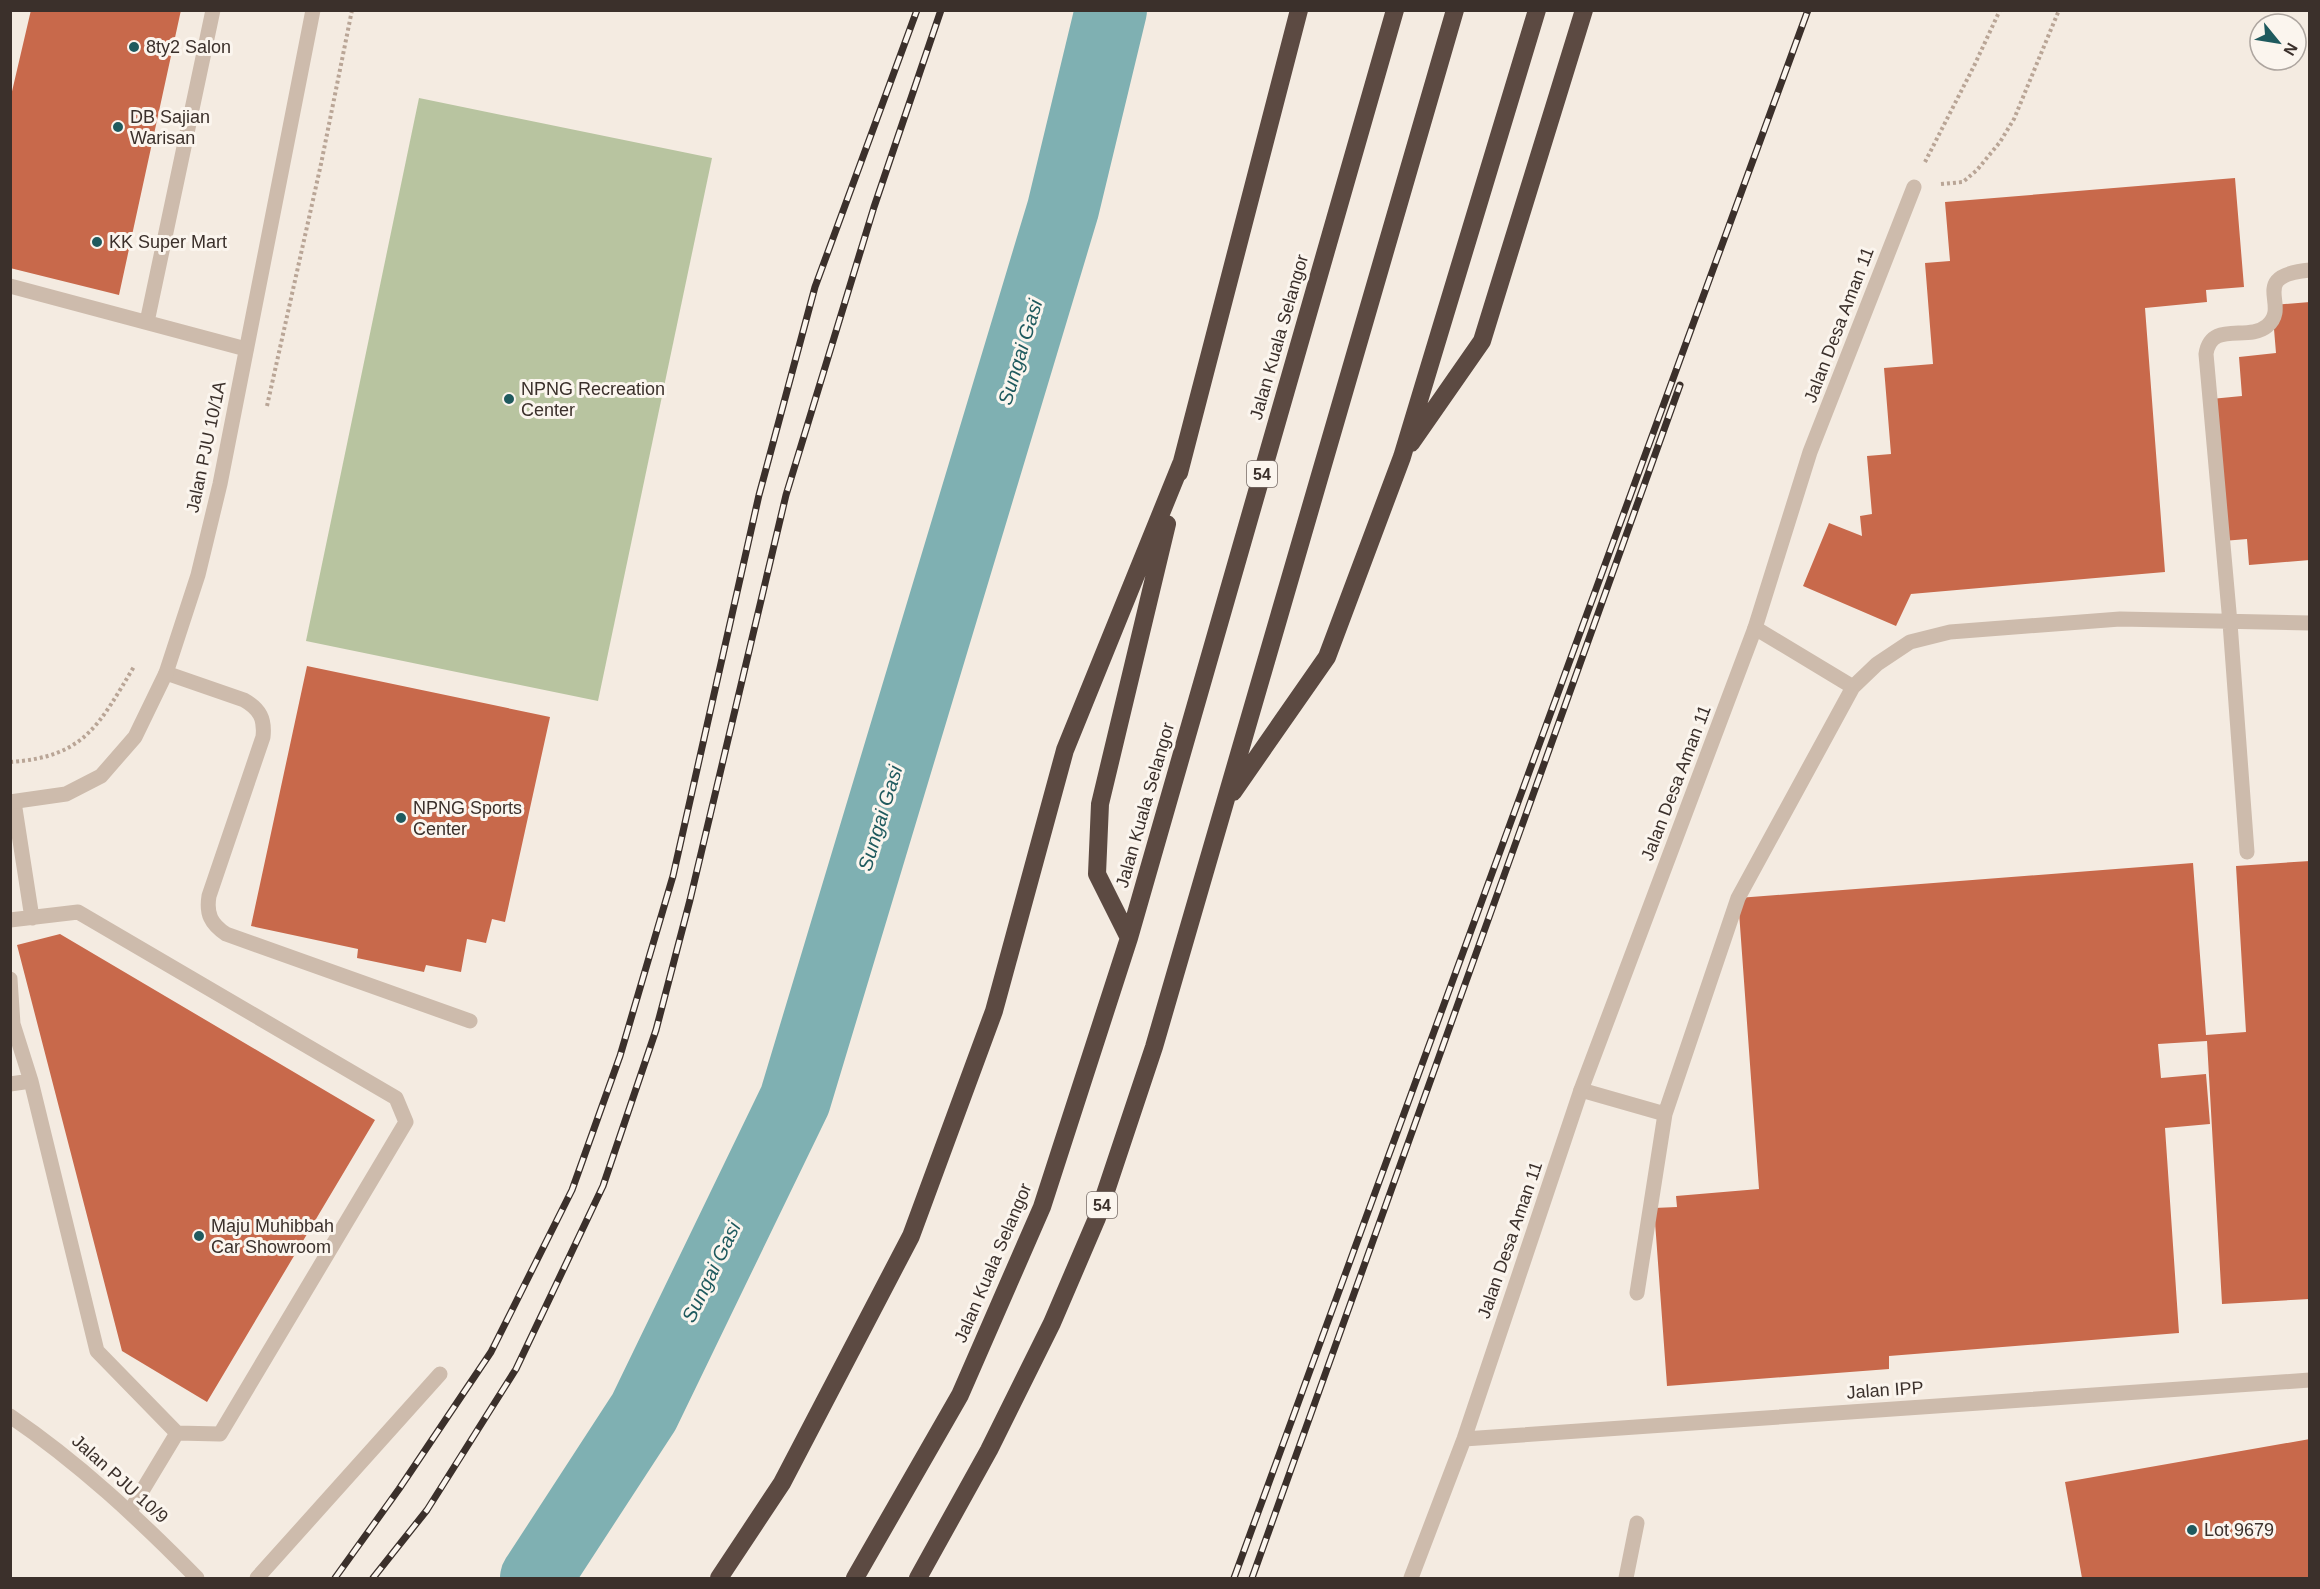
<svg xmlns="http://www.w3.org/2000/svg" width="2320" height="1589" viewBox="0 0 2320 1589" font-family="Helvetica,sans-serif">
<rect width="100%" height="100%" fill="#f4ebe1"/>
<path fill="#b8c4a0" d="M419,98L712,158L598,701L306,641Z"/>
<g fill="none" stroke-linecap="round" stroke-linejoin="round">
<path stroke="#7fb0b2" stroke-width="72" d="M536,1578L644,1412L795,1100L1063,209L1111,10"/>
</g>
<path fill="#c8694b" d="M31,10H181L119,295L10,268V100Z
M2235,178L2244,287L2206,290L2207,302L2145,308L2165,572L1911,594L1896,626L1803,586L1829,523L1862,536L1860,516L1872,514L1867,456L1891,454L1884,368L1933,364L1925,263L1950,261L1945,202Z
M2310,302V560L2249,565L2247,539L2223,541L2211,399L2242,396L2239,357L2276,353L2272,305Z
M307,666L550,717L505,922L492,919L486,943L467,939L461,972L426,965L424,972L357,958L358,949L251,926Z
M2310,861V1299L2222,1304L2207,1041L2158,1044L2161,1078L2206,1074L2210,1124L2165,1128L2179,1333L1889,1356V1369L1667,1386L1654,1208L1677,1207L1676,1196L1759,1189L1738,898L2193,863L2206,1035L2246,1032L2236,866Z
M60,934L375,1120L207,1402L122,1351L17,945Z
M2310,1439V1578H2082L2065,1482Z"/>
<g fill="none" stroke-linecap="round" stroke-linejoin="round">
<path stroke="#b9a596" stroke-width="4" stroke-dasharray="3 3" stroke-linecap="butt" d="M1925,162L1974,66L2000,10
M1941,184L1963,182L1977,170L2000,142L2014,119L2059,10
M267,406L321,164L352,10
M10,762C86,757 99,724 135,665"/>
<path stroke="#cdbbac" stroke-width="15" d="M10,286L246,349
M147,322L213,10
M166,673L244,700C260,709 265,719 263,737L209,896C206,914 211,924 226,934L470,1021
M1853,687L1877,664L1910,642L1950,632L2120,619L2310,623
M14,802L32,918
M2247,852L2230,623L2206,354C2211,320 2248,342 2267,326C2292,305 2246,276 2310,270
M10,920L78,912L396,1098L406,1122L220,1434L177,1433L97,1351L31,1081L13,1024L10,979
M10,1084L31,1081
M1581,1090L1665,1114
M1637,1293L1665,1114L1738,898L1853,687L1755,628
M130,1511L177,1433
M257,1578L440,1374
M1626,1578L1637,1523"/>
<path stroke="#cdbbac" stroke-width="15" d="M10,802L66,794L101,776L135,737L166,673L198,575L220,484L313,10
M10,1416C79,1463 139,1519 197,1578
M1464,1439L2310,1380
M1411,1578L1464,1439L1581,1090L1755,628L1810,452L1914,187"/>
<path stroke="#5c4a42" stroke-width="18" d="M1411,443L1482,341L1584,10
M1179,473L1299,10
M1233,792L1327,657L1402,457L1537,10
M1129,938L1097,874L1100,804L1167,524
M719,1578L782,1483L911,1236L994,1011L1065,750L1181,464
M855,1578L960,1395L1042,1207L1129,938L1395,10
M918,1578L989,1450L1052,1323L1097,1218L1154,1047L1455,10"/>
<defs>
<path id="rail" d="M335,1578L399,1489L491,1352L572,1190L620,1056L673,876L759,495L815,287L917,10
M373,1578L427,1510L516,1369L603,1186L656,1030L690,900L786,495L874,207L941,10
M1234,1578L1808,10
M1252,1578L1680,385"/>
</defs>
<use href="#rail" stroke="#3b302b" stroke-width="7"/>
<use href="#rail" stroke="#fbf5ee" stroke-width="4.5" stroke-dasharray="14" stroke-linecap="butt"/>
</g>
<g fill="#1f5a5e" stroke="#fbf5ee" stroke-width="2">
<circle cx="134" cy="47" r="6"/>
<circle cx="118" cy="127" r="6"/>
<circle cx="97" cy="242" r="6"/>
<circle cx="509" cy="399" r="6"/>
<circle cx="401" cy="818" r="6"/>
<circle cx="199" cy="1236" r="6"/>
<circle cx="2192" cy="1530" r="6"/>
</g>
<g text-anchor="middle" dominant-baseline="central" stroke-width="6" stroke-linejoin="round" paint-order="stroke">
<g fill="#fbf5ee" stroke="#756b66" stroke-width="1.5">
<rect x="1247" y="461" width="30" height="26" rx="4.5"/>
<rect x="1087" y="1192" width="30" height="26" rx="4.5"/>
</g>
<g font-size="16" font-weight="bold" fill="#3b302b">
<text x="1262" y="474">54</text>
<text x="1102" y="1205">54</text>
</g>
<g font-size="18" fill="#3b302b" stroke="#fbf5ee" text-anchor="start">
<text x="146" y="47">8ty2 Salon</text>
<text x="130" y="117">DB Sajian<tspan x="130" dy="21">Warisan</tspan></text>
<text x="109" y="242">KK Super Mart</text>
<text x="521" y="389">NPNG Recreation<tspan x="521" dy="21">Center</tspan></text>
<text x="413" y="808">NPNG Sports<tspan x="413" dy="21">Center</tspan></text>
<text x="211" y="1226">Maju Muhibbah<tspan x="211" dy="21">Car Showroom</tspan></text>
<text x="2204" y="1530">Lot 9679</text>
</g>
<g font-size="18" fill="#3b302b" stroke="#fbf5ee">
<text transform="translate(1839 325) rotate(-69)">Jalan Desa Aman 11</text>
<text transform="translate(1279 337) rotate(-74)">Jalan Kuala Selangor</text>
<text transform="translate(206 447) rotate(-78)">Jalan PJU 10/1A</text>
<text transform="translate(1676 783) rotate(-69)">Jalan Desa Aman 11</text>
<text transform="translate(1145 805) rotate(-74)">Jalan Kuala Selangor</text>
<text transform="translate(1510 1240) rotate(-71)">Jalan Desa Aman 11</text>
<text transform="translate(993 1263) rotate(-67)">Jalan Kuala Selangor</text>
<text transform="translate(1885 1390) rotate(-4)">Jalan IPP</text>
<text transform="translate(120 1479) rotate(42)">Jalan PJU 10/9</text>
</g>
<g font-size="20" font-style="italic" fill="#1f5a5e" stroke="#fbf5ee">
<text transform="translate(1020 352) rotate(-73)">Sungai Gasi</text>
<text transform="translate(880 818) rotate(-73)">Sungai Gasi</text>
<text transform="translate(711 1272) rotate(-64)">Sungai Gasi</text>
</g>
</g>
<rect width="2320" height="1589" fill="none" stroke="#3b302b" stroke-width="24"/>
<g transform="translate(2278 42) rotate(120)"><circle r="28" fill="#fbf5ee" stroke="#aea6a0" stroke-width="1.5"/>
<path d="M0-4.5L10 22L0 15L-10 22Z" fill="#1f5a5e"/>
<text y="-9" font-size="16" font-weight="bold" text-anchor="middle" fill="#3b302b">N</text>
</g>
</svg>
